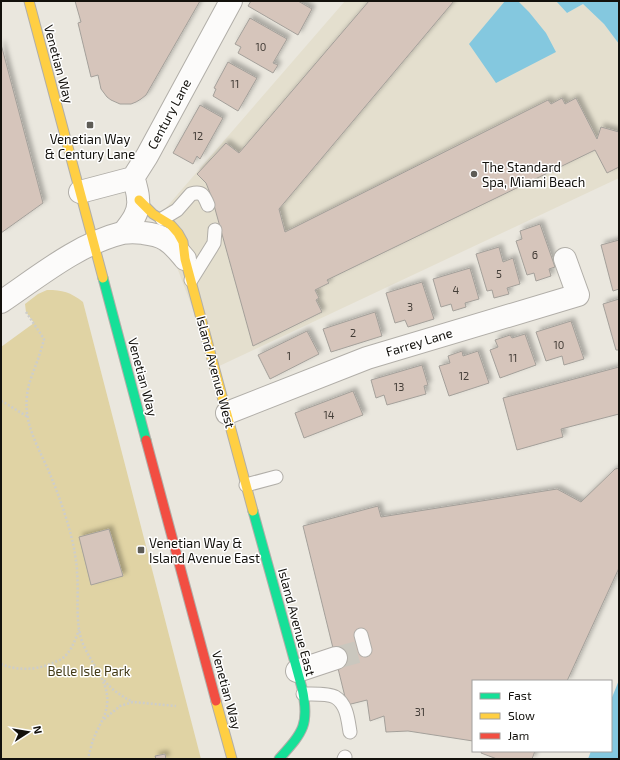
<svg xmlns="http://www.w3.org/2000/svg" width="620" height="760" viewBox="0 0 620 760" font-family="'Exo 2',sans-serif">
<defs>
<filter id="shadow"><feDropShadow dx="3.5" dy="-3.5" stdDeviation="2" flood-color="#0004"/></filter>
</defs>
<rect width="100%" height="100%" fill="#eae7de"/>
<path fill="#e4dfce" d="M345,1H556L567,13L583,4L604,24L619,44V178L215,368L158,217Z"/>
<path fill="#e0d3a4" d="M47,290C63,290 70,292 83,302L201,759H1V347L34,323L26,312L25,304L38,294Z"/>
<path fill="#84c8df" d="M505,1H518L529,12L546,33L556,52L496,83L469,44Z
M556,1H619V44L604,24L583,4L567,13Z
M619,680V759H588L591,751H611V700Z"/>
<path fill="#d6c5bb" stroke="#a4a09a" filter="url(#shadow)" d="M75,1H200L146,95L141,99L136,102L131,104H120L111,100L107,97L101,89L98,75L91,77L78,23L81,22Z
M251,1H298L312,9L298,35L248,6Z
M369,1H454L279,209L285,232L548,100L551,104L562,98L565,104L576,98L597,139L601,127L619,132V167L607,173L595,150L327,280L329,283L315,290L319,298L316,300L322,312L253,346L212,198L206,183L197,174L226,143L239,153Z
M250,18L287,39L273,63L278,65L273,73L238,53L241,47L235,44Z
M1,44L43,203L1,233Z
M228,62L257,78L238,111L213,96L216,89L214,88Z
M200,105L223,118L200,159L197,156L193,164L173,153Z
M540,224L555,267L549,269L551,276L536,281L534,273L527,275L516,241L522,239L520,231Z
M619,240V289L613,291L601,245Z
M499,247L503,262L513,258L520,284L507,288L509,294L494,298L492,290L487,291L476,254Z
M470,268L479,299L465,303L466,307L453,311L451,304L441,307L433,279Z
M422,282L434,319L408,327L405,320L395,323L386,293Z
M619,299V350H616L603,304Z
M375,312L382,336L331,352L323,329Z
M571,321L584,359L564,365L562,356L546,361L536,332Z
M307,331L319,354L270,379L258,355Z
M525,334L536,365L500,378L490,350L498,347L495,340L510,335L512,338Z
M462,351L463,356L478,351L489,383L449,396L439,366L450,363L448,356Z
M422,365L428,385L424,386L426,394L387,405L384,395L376,398L371,380Z
M619,367V414L561,429L563,437L517,450L503,398Z
M353,391L363,415L304,438L295,413Z
M619,468V568L567,681H473V741L408,731L386,732L384,716L370,721L367,700L347,705L303,526L378,506L381,517L557,489L581,502L615,469Z
M109,529L123,576L91,585L79,537Z
M482,751H535L532,759H497L481,753Z
M165,754L166,759H156L155,756Z"/>
<g fill="none" stroke-linecap="round" stroke-linejoin="round">
<path stroke="#cac7be" stroke-width="22" stroke-dasharray="22 11" stroke-linecap="butt" d="M336,658L365,650"/>
<defs>
<path id="lane" d="M162,219L177,210L191,194C202,191 204,195 208,205
M191,280L211,248L214,243L215,230
M246,485L276,477
M361,635L365,650
M303,694C311,694 328,693 335,697C347,704 348,720 350,732
M344,759L345,757"/>
<path id="street" d="M80,192L133,178L147,156L231,1
M123,233C131,223 140,212 138,199C138,193 136,188 135,183
M1,302C38,277 78,244 122,233C128,232 137,232 143,233C151,234 159,235 166,240C174,245 179,252 185,259
M227,413L367,358L578,295L565,259
M297,671L336,658"/>
<path id="fast" d="M103,278L146,440
M253,511L302,688C310,725 303,732 279,759"/>
<path id="slow" d="M29,1L103,278
M139,200L153,214L171,225L178,233L183,242L185,259L253,511
M216,701L232,759"/>
<path id="jam" d="M146,440L216,701"/>
</defs>
<use href="#lane" stroke="#b1aea8" stroke-width="15"/>
<use href="#street" stroke="#b1aea8" stroke-width="24"/>
<use href="#fast" stroke="#b1aea8" stroke-width="11"/>
<use href="#slow" stroke="#b1aea8" stroke-width="11"/>
<use href="#jam" stroke="#b1aea8" stroke-width="11"/>
<path stroke="#cdcdca" stroke-width="2.5" stroke-dasharray="2 2" stroke-linecap="butt" d="M26,312L44,339C43,344 41,350 39,356C35,369 28,382 27,396C23,426 42,453 52,479C61,501 69,525 74,548C75,556 77,564 77,572C79,594 75,617 81,638C88,662 110,679 107,705C106,715 100,724 96,733C92,741 90,751 88,759
M1,401L5,403L28,417
M1,664C17,671 37,670 53,663C56,661 61,660 64,657C72,650 75,640 79,630
M104,680C112,690 121,696 133,702
M104,719L120,706L133,702L176,706"/>
<use href="#lane" stroke="#fcfbfa" stroke-width="13"/>
<use href="#street" stroke="#fcfbfa" stroke-width="22"/>
<use href="#fast" stroke="#16e098" stroke-width="9"/>
<use href="#slow" stroke="#ffcf43" stroke-width="9"/>
<use href="#jam" stroke="#f24e42" stroke-width="9"/>
</g>
<g fill="#5e5c56" stroke="#fff" stroke-width="1.5">
<rect x="86" y="121" width="8" height="8" rx="2"/>
<circle cx="474" cy="174" r="4"/>
<rect x="137" y="546" width="8" height="8" rx="2"/>
</g>
<g text-anchor="middle" dominant-baseline="central" stroke-width="3" stroke-linejoin="round" paint-order="stroke">
<g font-size="11" fill="#443e38">
<text x="261" y="46">10</text>
<text x="235" y="83">11</text>
<text x="198" y="135">12</text>
<text x="535" y="254">6</text>
<text x="499" y="273">5</text>
<text x="456" y="289">4</text>
<text x="410" y="306">3</text>
<text x="353" y="332">2</text>
<text x="559" y="344">10</text>
<text x="289" y="355">1</text>
<text x="513" y="357">11</text>
<text x="464" y="375">12</text>
<text x="399" y="386">13</text>
<text x="329" y="414">14</text>
<text x="420" y="711">31</text>
</g>
<g font-size="13" fill="#13110c" stroke="#fff">
<text transform="translate(59 64) rotate(75)">Venetian Way</text>
<text transform="translate(169 114) rotate(-62)">Century Lane</text>
<text transform="translate(419 342) rotate(-17)">Farrey Lane</text>
<text transform="translate(216 372) rotate(75)">Island Avenue West</text>
<text transform="translate(143 377) rotate(75)">Venetian Way</text>
<text transform="translate(297 622) rotate(75)">Island Avenue East</text>
<text transform="translate(227 690) rotate(75)">Venetian Way</text>
</g>
<g font-size="13" fill="#13110c" stroke="#fff" text-anchor="start">
<text x="90" y="139" text-anchor="middle">Venetian Way<tspan x="90" dy="15">&amp; Century Lane</tspan></text>
<text x="482" y="167">The Standard<tspan x="482" dy="15">Spa, Miami Beach</tspan></text>
<text x="149" y="543">Venetian Way &amp;<tspan x="149" dy="15">Island Avenue East</tspan></text>
</g>
<g font-size="13" fill="#423915" stroke="#fff">
<text x="89" y="671">Belle Isle Park</text>
</g>
</g>
<rect width="620" height="760" fill="none" stroke="#13110c" stroke-width="4"/>
<rect x="472" y="680" width="140" height="72" fill="#ffffff" stroke="#a1a09e"/>
<rect x="480" y="693" width="20" height="6" fill="#16e098" stroke="#a1a09e"/>
<text x="508" y="700" font-size="12" fill="#13110c">Fast</text>
<rect x="480" y="713" width="20" height="6" fill="#ffcf43" stroke="#a1a09e"/>
<text x="508" y="720" font-size="12" fill="#13110c">Slow</text>
<rect x="480" y="733" width="20" height="6" fill="#f24e42" stroke="#a1a09e"/>
<text x="508" y="740" font-size="12" fill="#13110c">Jam</text>
<g transform="translate(28 732) rotate(78)" stroke="#ffffff" stroke-width="3" paint-order="stroke">
<path d="M0-3L7 15L0 10L-7 15Z" fill="#13110c"/>
<text y="-6" font-size="11" font-weight="bold" text-anchor="middle" fill="#13110c">N</text>
</g>
</svg>
